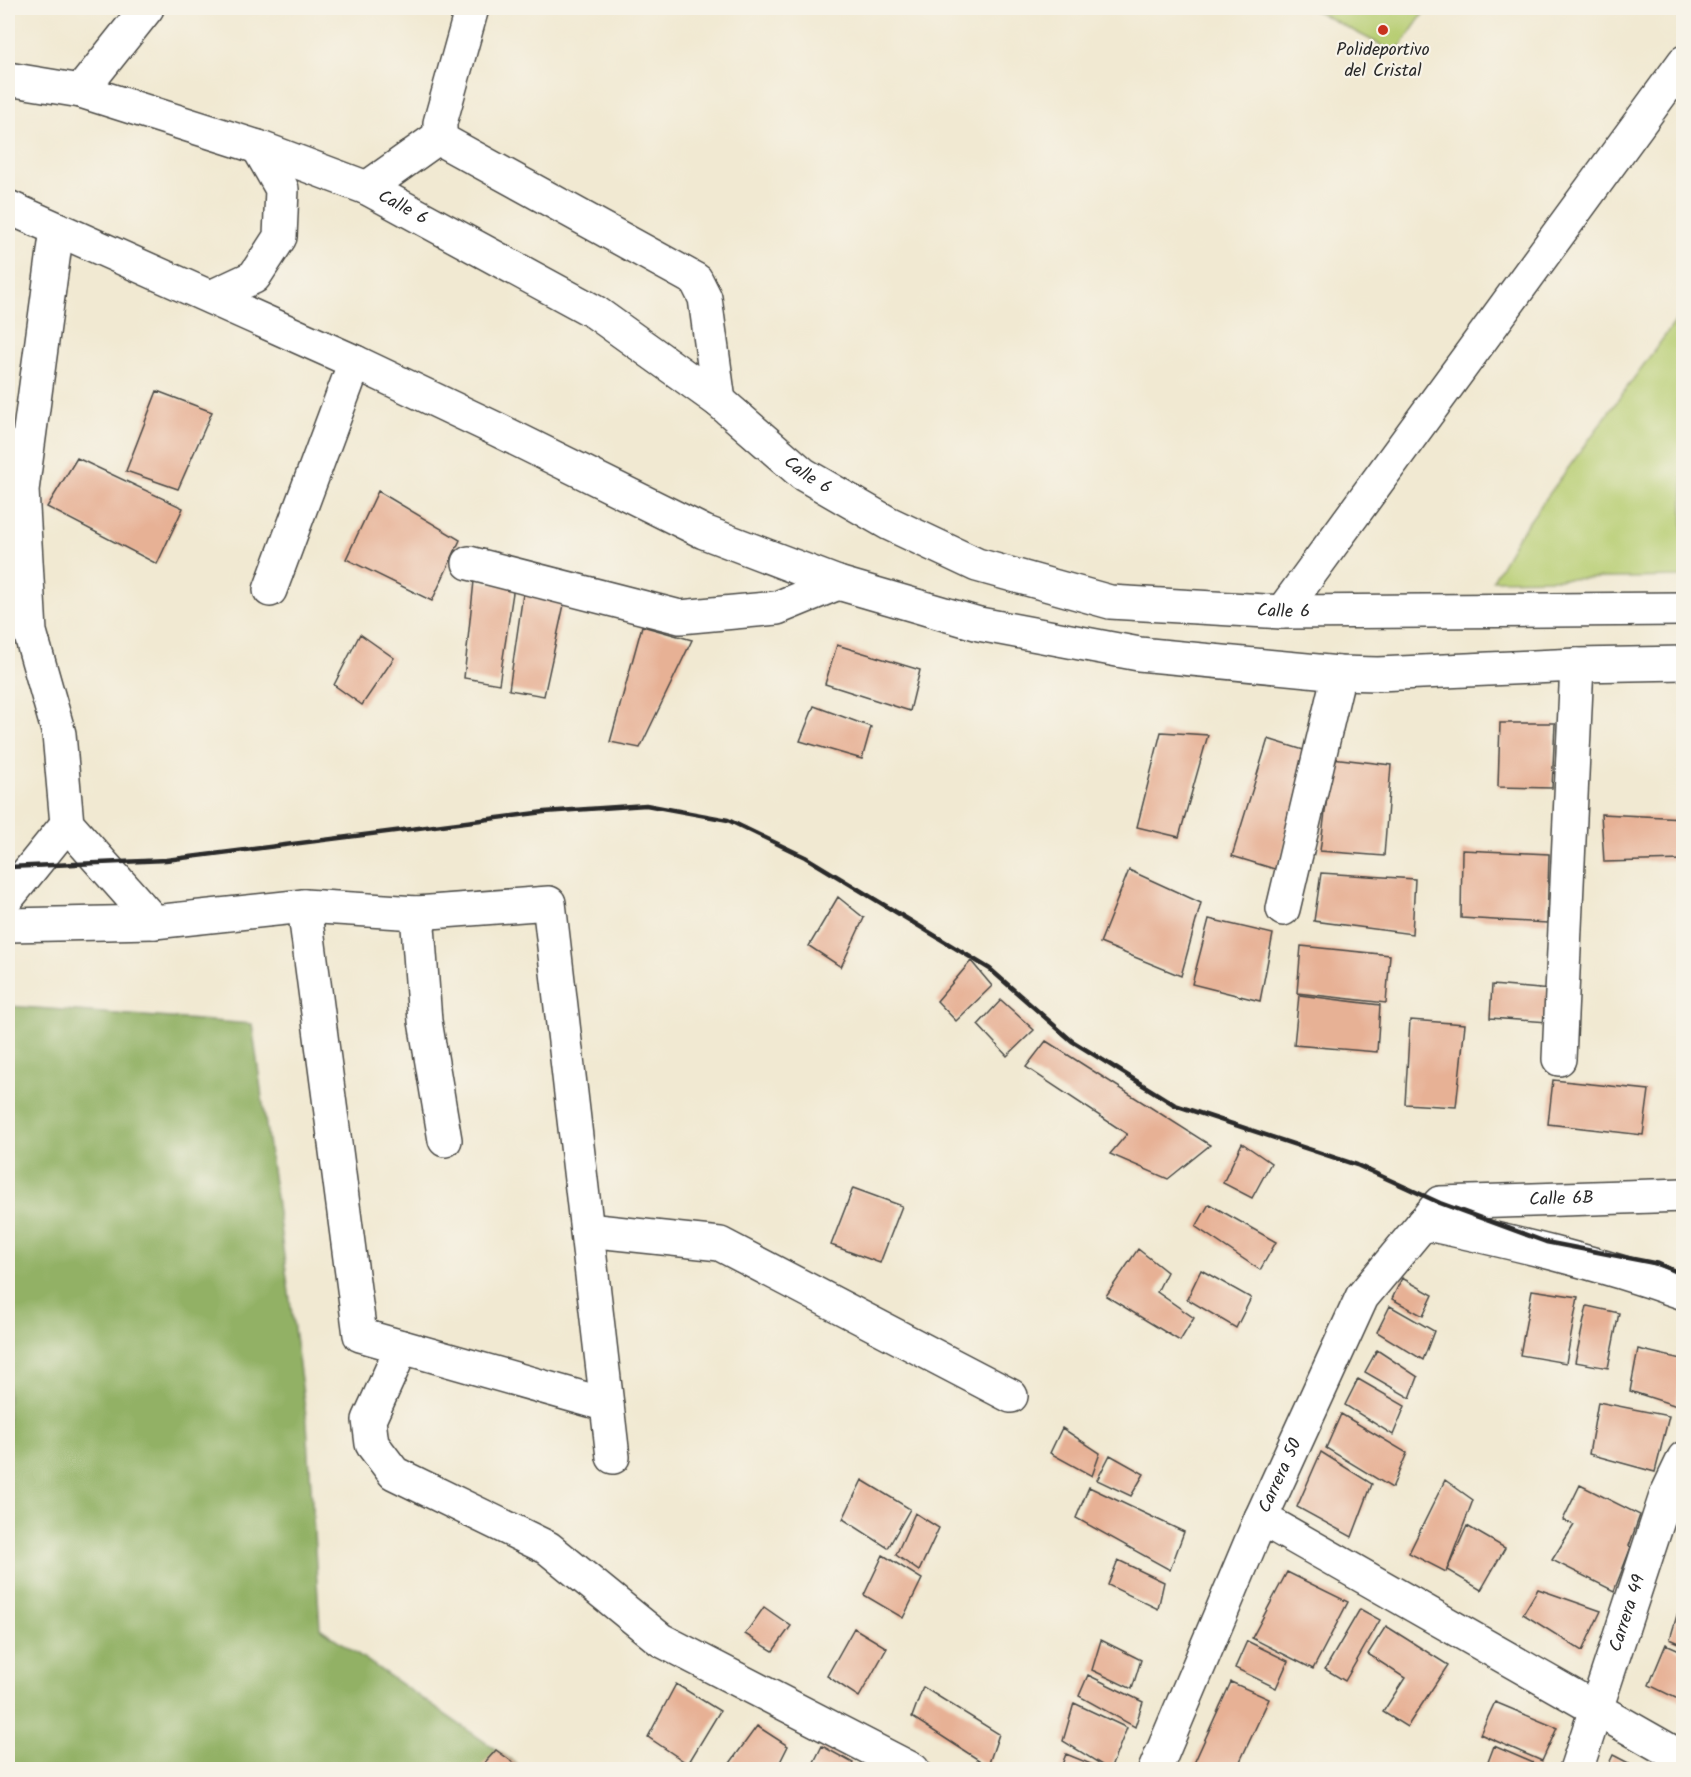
<svg xmlns="http://www.w3.org/2000/svg" width="1691" height="1777" viewBox="0 0 1691 1777" font-family="Kalam,sans-serif">
<rect width="100%" height="100%" fill="#f7f3e8"/>
<filter id="ink" filterUnits="userSpaceOnUse"><feTurbulence type="fractalNoise" baseFrequency=".0167" numOctaves="2"/><feDisplacementMap in="SourceGraphic" scale="12" xChannelSelector="R" yChannelSelector="G"/><feConvolveMatrix kernelMatrix="1 2 1 2 8 2 1 2 1" color-interpolation-filters="sRGB"/></filter>
<filter id="wash" filterUnits="userSpaceOnUse"><feTurbulence type="fractalNoise" baseFrequency=".008" numOctaves="4" result="noise"/><feDisplacementMap in="SourceGraphic" scale="24" xChannelSelector="R" yChannelSelector="G"/><feGaussianBlur stdDeviation="1.35" result="paint"/><feColorMatrix in="noise" values="0 0 0 0 0 0 0 0 0 0 0 0 0 0 0 0 0 1.4 0 .05"/><feComposite in="paint" operator="in"/></filter>
<g filter="url(#wash)">
<rect width="100%" height="100%" fill="#f1e9d2"/>
<path fill="#b8ce73" stroke="#727c4f" stroke-width="1.5" d="M1310,8H1427L1396,53Z
M1683,311V577L1493,580L1517,538Z"/>
<path fill="#92b165" stroke="#5e6e48" stroke-width="1.5" d="M8,1006L252,1024L307,1423L320,1628L524,1769H8Z"/>
<g id="blocks">
<path fill="#e7b195" d="M157,391L212,412L178,489L126,471Z
M77,458L183,508L157,564L47,507Z
M378,491L460,540L432,601L346,559Z
M474,581L514,586L499,684L464,678Z
M524,587L565,600L544,696L509,690Z
M642,626L692,640L640,748L610,742Z
M360,634L394,658L362,705L334,685Z
M837,645L920,670L910,711L825,684Z
M814,706L871,727L862,759L800,741Z
M1500,723H1555L1552,788L1498,787Z
M1161,732L1208,735L1179,837L1137,827Z
M1268,739L1310,752L1278,870L1232,856Z
M1332,758L1391,765L1384,856L1320,851Z
M1601,814L1684,818V860L1604,862Z
M1462,850L1549,854L1547,923L1461,918Z
M1129,870L1201,903L1181,976L1100,943Z
M1321,873L1415,879L1412,934L1314,921Z
M838,897L864,918L841,967L809,946Z
M1209,919L1273,934L1260,1001L1192,984Z
M1301,946L1390,955L1386,1003L1297,993Z
M971,961L992,986L956,1021L937,1001Z
M1492,985L1551,990L1548,1022L1490,1018Z
M1299,995L1380,1005L1377,1052L1294,1045Z
M1001,1000L1034,1030L1007,1056L978,1025Z
M1410,1020L1465,1024L1456,1107L1405,1104Z
M1046,1041L1210,1145L1168,1179L1110,1154L1127,1134L1026,1067Z
M1553,1080L1649,1090L1643,1135L1548,1124Z
M1242,1143L1271,1163L1252,1198L1223,1183Z
M853,1188L902,1206L880,1263L831,1245Z
M1209,1204L1276,1242L1260,1270L1196,1227Z
M1138,1249L1167,1272L1157,1292L1194,1318L1180,1341L1106,1296Z
M1201,1270L1251,1298L1236,1328L1187,1299Z
M1402,1278L1433,1295L1423,1316L1392,1299Z
M1532,1290L1578,1297L1566,1363L1520,1355Z
M1390,1306L1434,1331L1423,1360L1377,1332Z
M1587,1306L1619,1313L1608,1368L1575,1362Z
M1638,1349L1681,1359L1677,1406L1630,1391Z
M1377,1350L1418,1377L1410,1398L1365,1372Z
M1358,1379L1405,1406L1393,1435L1345,1405Z
M1598,1402L1669,1416L1655,1472L1589,1454Z
M1341,1414L1407,1453L1392,1488L1326,1448Z
M1062,1428L1100,1453L1092,1476L1050,1453Z
M1321,1452L1372,1484L1352,1537L1297,1507Z
M1110,1455L1144,1474L1131,1496L1097,1480Z
M862,1480L910,1509L888,1548L843,1519Z
M1445,1480L1473,1500L1446,1572L1409,1553Z
M1580,1485L1640,1515L1629,1546L1631,1547L1614,1591L1552,1560L1574,1525L1563,1520Z
M1089,1487L1184,1532L1170,1570L1076,1518Z
M915,1513L939,1528L919,1571L896,1555Z
M1467,1526L1505,1548L1481,1590L1447,1570Z
M883,1555L922,1579L903,1618L864,1595Z
M1118,1560L1164,1582L1158,1609L1108,1585Z
M1287,1572L1348,1602L1313,1669L1252,1638Z
M1538,1589L1601,1611L1582,1651L1523,1614Z
M764,1607L791,1626L773,1651L745,1634Z
M1360,1609L1380,1620L1345,1681L1325,1669Z
M1678,1612L1684,1614V1645L1670,1639Z
M1386,1626L1448,1665L1407,1727L1383,1712L1405,1678L1368,1654Z
M854,1628L887,1648L859,1697L827,1676Z
M1101,1640L1141,1660L1132,1689L1092,1670Z
M1247,1641L1288,1661L1276,1688L1235,1668Z
M1666,1644L1684,1652V1702L1649,1685Z
M1088,1675L1143,1702L1135,1727L1079,1696Z
M1231,1682L1269,1699L1236,1770H1191Z
M676,1684L720,1711L688,1764L648,1737Z
M923,1687L999,1734L988,1766L912,1717Z
M1495,1702L1557,1728L1542,1761L1480,1734Z
M1074,1703L1127,1728L1110,1770L1063,1741Z
M757,1726L788,1746L776,1770H725Z
M822,1746L853,1763L849,1770H810Z
M1494,1746L1538,1765L1536,1770H1485Z
M496,1750L524,1770H478Z
M1066,1754L1103,1769V1770H1060Z
M1613,1755L1642,1770H1606Z"/>
</g>
</g>
<g filter="url(#ink)">
<use href="#blocks" fill-opacity="0" stroke="#494844" stroke-width="1.5"/>
<g fill="none" stroke-linecap="round" stroke-linejoin="round">
<defs>
<g id="minor">
<path d="M472,8L440,123V136L447,143L696,280L705,298L719,401"/>
<path d="M81,91L147,8"/>
<path d="M367,188L440,136"/>
<path d="M57,229L22,490L30,632L59,734L67,824L154,922"/>
<path d="M469,563L680,617L777,608L838,583"/>
<path d="M270,590L355,362"/>
<path d="M1282,612L1684,62"/>
<path d="M8,897L67,824"/>
<path d="M304,906L360,1335L607,1405"/>
<path d="M1283,909L1339,673"/>
<path d="M417,913L425,1021L445,1140"/>
<path d="M8,925L154,922L304,906L417,913L549,903L613,1457"/>
<path d="M1559,1059L1577,665"/>
<path d="M1423,1223C1511,1242 1598,1262 1684,1293"/>
<path d="M587,1230L720,1244L1011,1396"/>
<path d="M402,1347L369,1420L372,1444L394,1473L548,1548L661,1640L913,1770"/>
<path d="M1261,1518L1684,1759"/>
<path id="s1" d="M1155,1770L1261,1518L1362,1297L1440,1203L1684,1195"/>
<path id="s2" d="M1576,1770L1666,1496L1684,1458"/>
</g>
<g id="highway">
<path id="s3" d="M8,79L81,91L258,147L367,188L595,312L719,401L803,474L888,523L977,565L1110,602L1282,612L1684,609"/>
<path d="M8,207L355,362L496,429L704,532L838,583L979,624L1139,654L1339,673L1378,674L1577,665L1684,663"/>
<path d="M211,297L254,277L280,237L282,189L258,147"/>
</g>
</defs>
<use href="#minor" stroke="#494844" stroke-width="36"/>
<use href="#highway" stroke="#494844" stroke-width="36"/>
<use href="#minor" stroke="#fff" stroke-width="33"/>
<use href="#highway" stroke="#fff" stroke-width="33"/>
<path stroke="#2b2b2b" stroke-width="4.5" d="M8,867L166,860L544,812L646,805L728,820L805,857L990,969L1072,1041L1175,1105L1357,1165L1440,1203L1546,1242L1659,1264L1684,1275"/>
</g>
</g>
<circle fill="#c8321e" stroke="#f7f3e8" stroke-width="2" cx="1383" cy="30" r="6"/>
<g text-anchor="middle" dominant-baseline="central" stroke-width="4.5" stroke-linejoin="round" paint-order="stroke">
<g font-size="18" fill="#2b2b2b" stroke="#f7f3e8">
<text x="1383" y="50">Polideportivo<tspan x="1383" dy="21">del Cristal</tspan></text>
</g>
<g font-size="18" fill="#2b2b2b" stroke="#f7f3e8">
<text stroke="none"><textPath href="#s3" startOffset="417">Calle 6</textPath></text>
<text stroke="none"><textPath href="#s3" startOffset="904">Calle 6</textPath></text>
<text stroke="none"><textPath href="#s3" startOffset="1408">Calle 6</textPath></text>
<text stroke="none"><textPath href="#s1" startOffset="760">Calle 6B</textPath></text>
<text stroke="none"><textPath href="#s1" startOffset="320">Carrera 50</textPath></text>
<text stroke="none"><textPath href="#s2" startOffset="165">Carrera 49</textPath></text>
</g>
</g>
<rect width="1691" height="1777" fill="none" stroke="#f7f3e8" stroke-width="30"/>
</svg>
